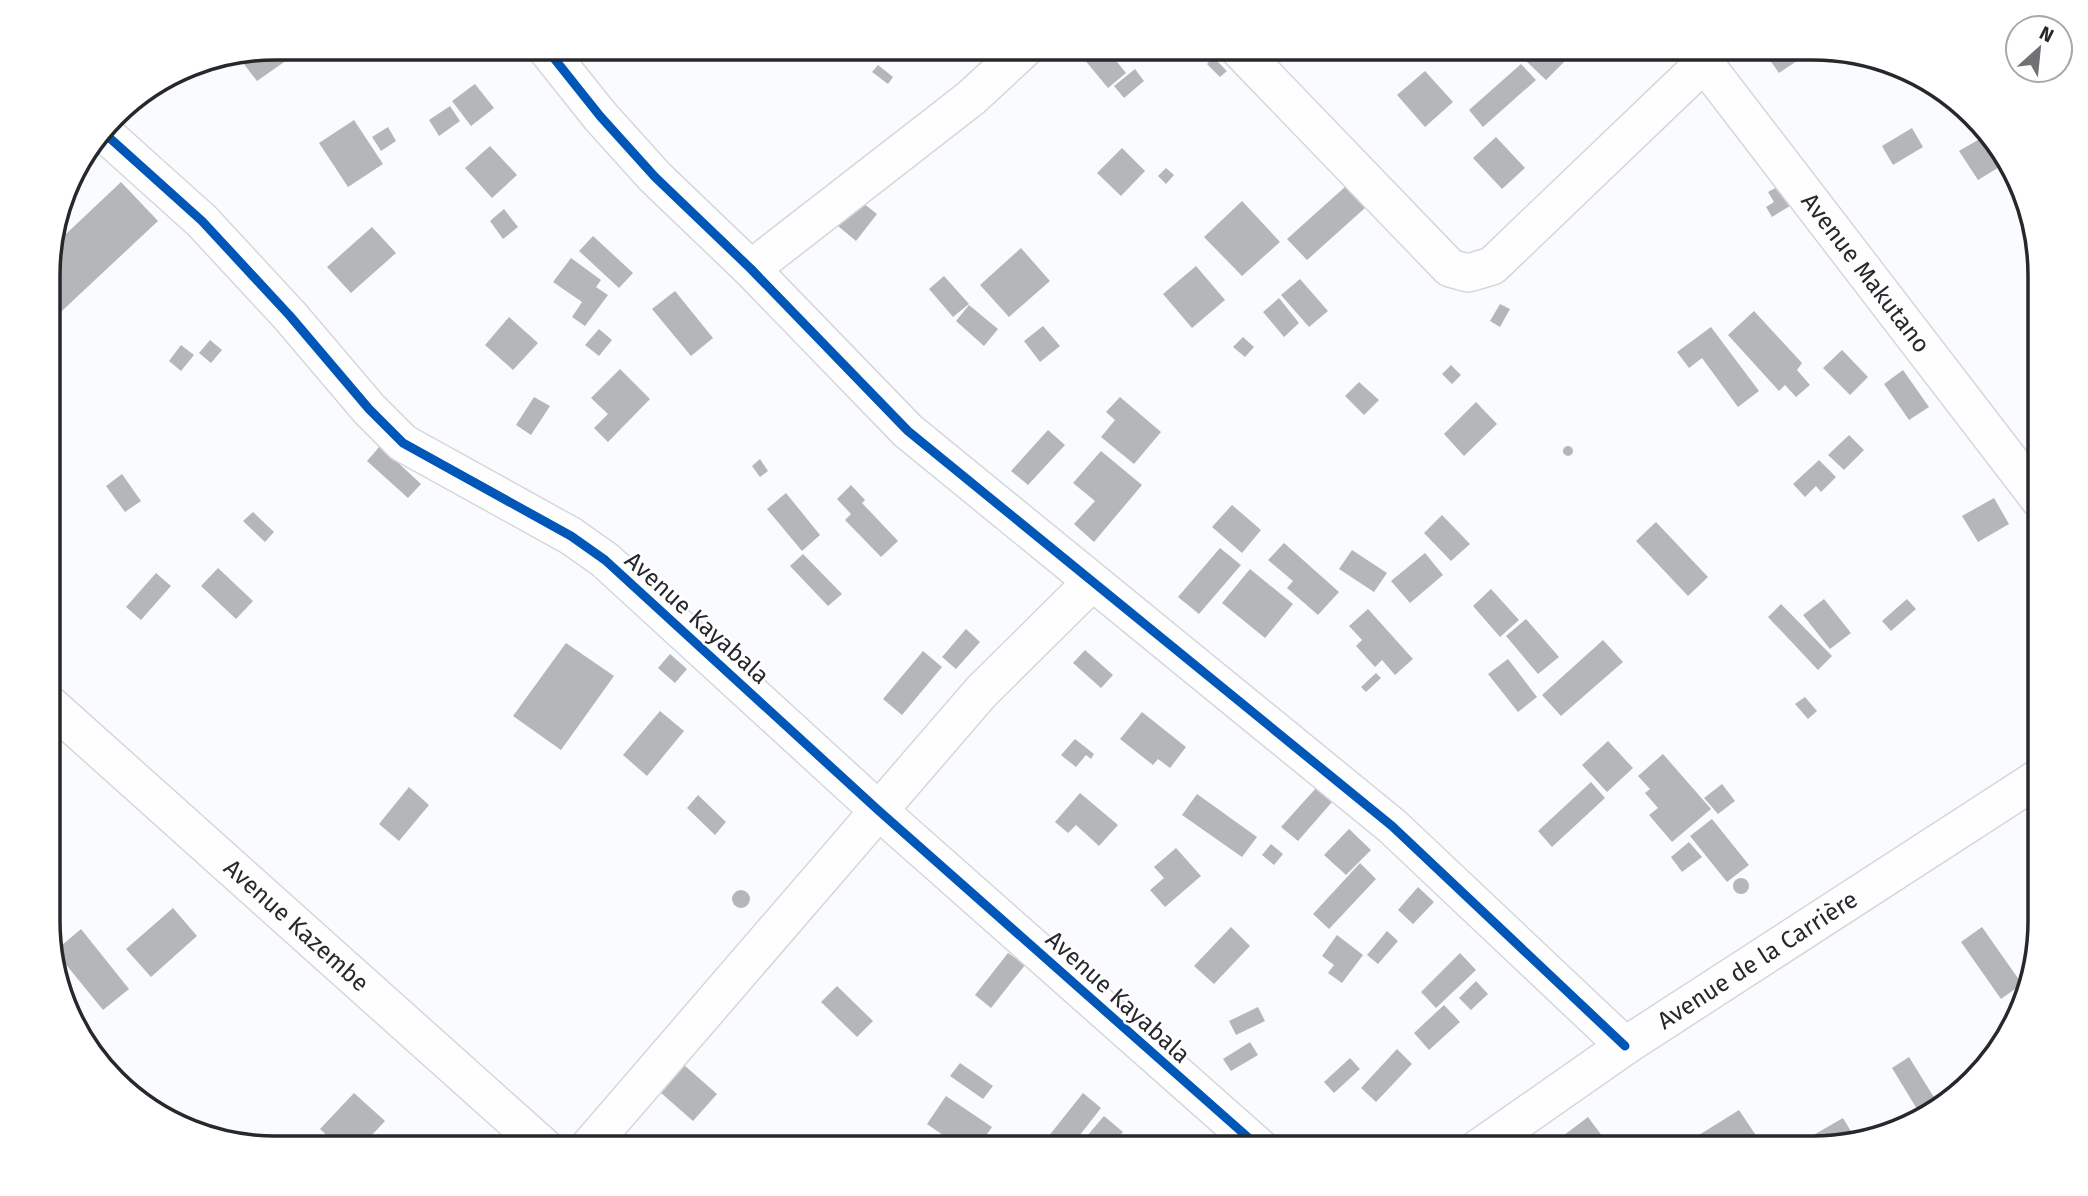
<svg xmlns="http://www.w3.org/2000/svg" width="2088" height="1196" viewBox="0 0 2088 1196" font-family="'Fira Sans',sans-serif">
<rect width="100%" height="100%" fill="#fafbfe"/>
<path fill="#b5b6b9" d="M278,47L287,60L257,81L237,55Z
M770,47H789L779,57Z
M1074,47H1105L1126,73L1108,88Z
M1112,47H1139L1121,60Z
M1538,47H1572L1575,51L1546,80L1525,60Z
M1764,47H1814L1816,48L1779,73L1762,49Z
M1213,57L1227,71L1220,77L1207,64Z
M1521,64L1536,80L1483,127L1469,110Z
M878,65L893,77L888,84L872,72Z
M1135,69L1144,81L1124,98L1114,86Z
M1425,71L1453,102L1425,127L1397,95Z
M475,84L494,108L471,126L452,101Z
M450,106L460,121L439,136L429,120Z
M354,120L383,164L348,187L319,143Z
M388,127L396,141L381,151L372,137Z
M1912,128L1923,147L1893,165L1882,146Z
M1496,137L1525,168L1502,189L1473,158Z
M1983,137L2001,166L1978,180L1959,151Z
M490,146L517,175L492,198L465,168Z
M1122,148L1145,171L1121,196L1097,173Z
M1166,168L1174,175L1166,184L1158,176Z
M121,182L158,221L49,323V250Z
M1781,185L1793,204L1772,217L1766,207L1774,202L1768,192Z
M1346,186L1365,208L1307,260L1287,239Z
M853,195L877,214L856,241L832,221Z
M1242,201L1280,242L1242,276L1204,237Z
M504,209L518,227L503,239L490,221Z
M372,227L396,253L351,293L327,267Z
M593,236L633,273L619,288L579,251Z
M1021,248L1050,281L1009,317L980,285Z
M571,258L601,280L596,287L608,295L585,326L572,317L582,302L553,282Z
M1196,266L1225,300L1192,328L1163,294Z
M944,276L969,304L953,317L929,289Z
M1300,279L1328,311L1309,327L1281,295Z
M675,291L713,338L691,356L652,309Z
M1279,298L1299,323L1284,337L1263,312Z
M1500,304L1510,309L1500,327L1490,321Z
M969,305L998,329L984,346L956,321Z
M1754,311L1802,363L1797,370L1810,385L1796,397L1785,385L1779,391L1728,335Z
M509,317L538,343L513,370L485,345Z
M1043,326L1060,346L1040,362L1024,341Z
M1711,327L1759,391L1738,407L1702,358L1689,368L1677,352Z
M599,329L612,340L599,356L585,345Z
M1243,337L1254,347L1245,357L1233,347Z
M210,340L222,350L211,363L199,353Z
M181,345L194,355L181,371L169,361Z
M1842,350L1868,377L1850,395L1823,368Z
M1451,365L1461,375L1452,384L1442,374Z
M620,369L650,399L608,442L594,428L608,414L591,398Z
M1903,370L1929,407L1909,420L1884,384Z
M1359,382L1379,400L1364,415L1345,396Z
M534,397L550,406L531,435L516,425Z
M1120,397L1161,432L1134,464L1101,437L1115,420L1106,412Z
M1476,402L1497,424L1464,456L1444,434Z
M1048,430L1065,445L1028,485L1011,471Z
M1849,435L1864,450L1844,470L1828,455Z
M380,446L421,484L408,498L367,461Z
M1563 451a5 5 0 1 1 10 0a5 5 0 1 1-10 0Z
M1101,451L1142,485L1094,542L1074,524L1095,501L1073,483Z
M760,459L768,471L760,477L752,466Z
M1819,460L1836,477L1821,492L1816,486L1805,497L1793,484Z
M122,474L141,501L125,512L106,486Z
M851,485L865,500L862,503L898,541L881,557L845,520L851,514L837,499Z
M786,493L820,535L802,551L767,509Z
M1994,498L2009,524L1978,542L1962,516Z
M1232,505L1261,530L1242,553L1212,527Z
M253,512L274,532L265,542L243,521Z
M1442,515L1470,544L1451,561L1424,533Z
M1656,522L1708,577L1688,596L1636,541Z
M1284,543L1339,592L1318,615L1287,588L1293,581L1268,560Z
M1220,548L1241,565L1199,614L1178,597Z
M1352,550L1387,573L1374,592L1339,569Z
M1425,553L1443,575L1410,603L1391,581Z
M803,554L842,594L828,606L790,566Z
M218,568L253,601L236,619L201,586Z
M1250,569L1293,604L1265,638L1222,603Z
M156,573L171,586L141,620L126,607Z
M1491,589L1519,620L1500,637L1473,606Z
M1824,599L1851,633L1830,649L1803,615Z
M1907,599L1916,609L1891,631L1882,621Z
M1781,604L1832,656L1818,670L1768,617Z
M1368,609L1413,659L1395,675L1382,660L1375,667L1356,646L1362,640L1349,626Z
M1526,619L1559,657L1538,674L1506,636Z
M966,629L980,642L956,669L942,657Z
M1603,640L1623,662L1561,716L1542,695Z
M566,643L614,676L561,750L513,716Z
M1085,650L1113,675L1101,688L1073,663Z
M923,651L942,667L902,715L883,699Z
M670,654L687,669L675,683L658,668Z
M1508,659L1537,697L1518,712L1488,674Z
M1376,673L1381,678L1366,692L1361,687Z
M1805,697L1817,711L1808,719L1795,704Z
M660,711L684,731L647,776L623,755Z
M1142,712L1186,747L1170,768L1158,759L1153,765L1120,739Z
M1075,739L1094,754L1091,759L1086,755L1076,767L1061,755Z
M1608,741L1633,768L1607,792L1582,765Z
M1663,754L1711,809L1672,842L1649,815L1658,808L1645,793L1650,789L1638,776Z
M1591,782L1605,798L1552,847L1538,831Z
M1722,784L1735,801L1718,814L1704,798Z
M409,787L429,805L399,841L379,824Z
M1316,788L1332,802L1298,841L1281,827Z
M1080,793L1118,825L1099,846L1076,825L1068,833L1055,822Z
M1197,794L1257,837L1242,857L1182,815Z
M698,795L726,822L715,835L687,808Z
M1712,819L1749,865L1727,882L1690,836Z
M1349,829L1371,850L1346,875L1324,855Z
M1689,842L1702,857L1682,872L1671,857Z
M1271,844L1283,854L1274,865L1262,855Z
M1176,848L1201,876L1165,907L1150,890L1164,878L1154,867Z
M1360,863L1376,879L1329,929L1313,914Z
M1733 886a8 8 0 1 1 16 0a8 8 0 1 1-16 0Z
M1418,887L1434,902L1413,924L1398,910Z
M732 899a9 9 0 1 1 18 0a9 9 0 1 1-18 0Z
M173,908L197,936L151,977L126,949Z
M2040,920V936L2038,944L2028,926Z
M1231,927L1250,946L1214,984L1194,966Z
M1982,927L2022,984L2001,999L1961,942Z
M81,929L129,989L103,1010L55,951Z
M1387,931L1398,941L1378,964L1367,955Z
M1337,935L1363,955L1342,983L1328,973L1334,965L1322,956Z
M1008,953L1025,965L991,1008L975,995Z
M1460,953L1476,970L1436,1008L1421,992Z
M1476,981L1488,994L1471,1010L1459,998Z
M837,986L873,1021L857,1037L821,1002Z
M1444,1005L1460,1022L1429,1050L1414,1033Z
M1258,1007L1265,1021L1236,1035L1229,1021Z
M1250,1042L1258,1055L1231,1071L1223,1059Z
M1397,1049L1412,1064L1376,1102L1361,1088Z
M1909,1057L1935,1099L1917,1109L1892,1068Z
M676,1058L717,1094L693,1121L652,1085Z
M1350,1058L1360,1069L1334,1093L1324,1082Z
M960,1063L993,1086L983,1099L950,1076Z
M354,1093L385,1121L359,1149H341L320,1129Z
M1083,1093L1101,1108L1069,1149H1063L1048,1137Z
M946,1096L992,1127L977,1149H963L927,1124Z
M1932,1105L1935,1110L1927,1118L1892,1129Z
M1739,1110L1757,1137L1739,1148H1685L1683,1145Z
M1104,1116L1123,1132L1108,1148L1076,1149Z
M1588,1117L1611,1148H1566L1559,1139Z
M1843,1118L1852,1133L1827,1148H1791Z
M307,1135L325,1149H296Z
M439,1138L453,1149H431Z"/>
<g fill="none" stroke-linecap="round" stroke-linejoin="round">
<defs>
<g id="street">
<path d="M545,47L600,116L655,177L751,269L908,431L1392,826L1625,1046"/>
<path d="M1237,47L1450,268L1468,273L1492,266L1703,64"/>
<path id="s1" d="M1692,47L2040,500"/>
<path d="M103,132L202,221L290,316L369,409L403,443L571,536L605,560L878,810L1260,1148"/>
<path d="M751,269L971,98L1026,47"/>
<path id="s2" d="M49,704L546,1149"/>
<path id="s3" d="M1479,1148L1625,1046L2040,777"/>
<path d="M587,1149L981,692L1091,583"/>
</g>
</defs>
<use href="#street" stroke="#d6d7da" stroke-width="40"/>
<use href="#street" stroke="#fefeff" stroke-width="37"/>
<defs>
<path id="cycleway" d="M545,47L600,116L655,177L751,269L908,431L1392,826L1625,1046
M103,132L202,221L290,316L369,409L403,443L571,536L605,560L878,810L1260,1148"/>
</defs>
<use href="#cycleway" stroke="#fff" stroke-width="13"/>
<use href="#cycleway" stroke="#0057b8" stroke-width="9"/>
</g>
<g text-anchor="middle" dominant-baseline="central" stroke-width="5" stroke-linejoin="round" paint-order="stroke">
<g font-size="24" fill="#27282c" stroke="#fff">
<text stroke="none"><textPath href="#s1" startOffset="285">Avenue Makutano</textPath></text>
<text transform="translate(697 618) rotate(42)">Avenue Kayabala</text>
<text stroke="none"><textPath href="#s2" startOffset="332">Avenue Kazembe</textPath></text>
<text stroke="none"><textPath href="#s3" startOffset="336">Avenue de la Carrière</textPath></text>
<text transform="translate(1118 997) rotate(42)">Avenue Kayabala</text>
</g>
</g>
<path d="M0 0H2088V1196H0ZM275 60H1813A215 215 0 0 1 2028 275V921A215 215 0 0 1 1813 1136H275A215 215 0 0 1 60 921V275A215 215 0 0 1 275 60Z" fill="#fff" fill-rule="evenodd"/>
<path fill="none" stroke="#27282c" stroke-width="3.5" d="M275 60H1813A215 215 0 0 1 2028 275V921A215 215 0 0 1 1813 1136H275A215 215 0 0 1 60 921V275A215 215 0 0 1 275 60Z"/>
<g transform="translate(2039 49) rotate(27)"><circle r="33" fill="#ffffff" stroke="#a9a9ab" stroke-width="2"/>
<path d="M0-5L12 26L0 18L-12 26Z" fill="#717276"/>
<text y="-10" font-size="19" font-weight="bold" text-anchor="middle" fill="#27282c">N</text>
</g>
</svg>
